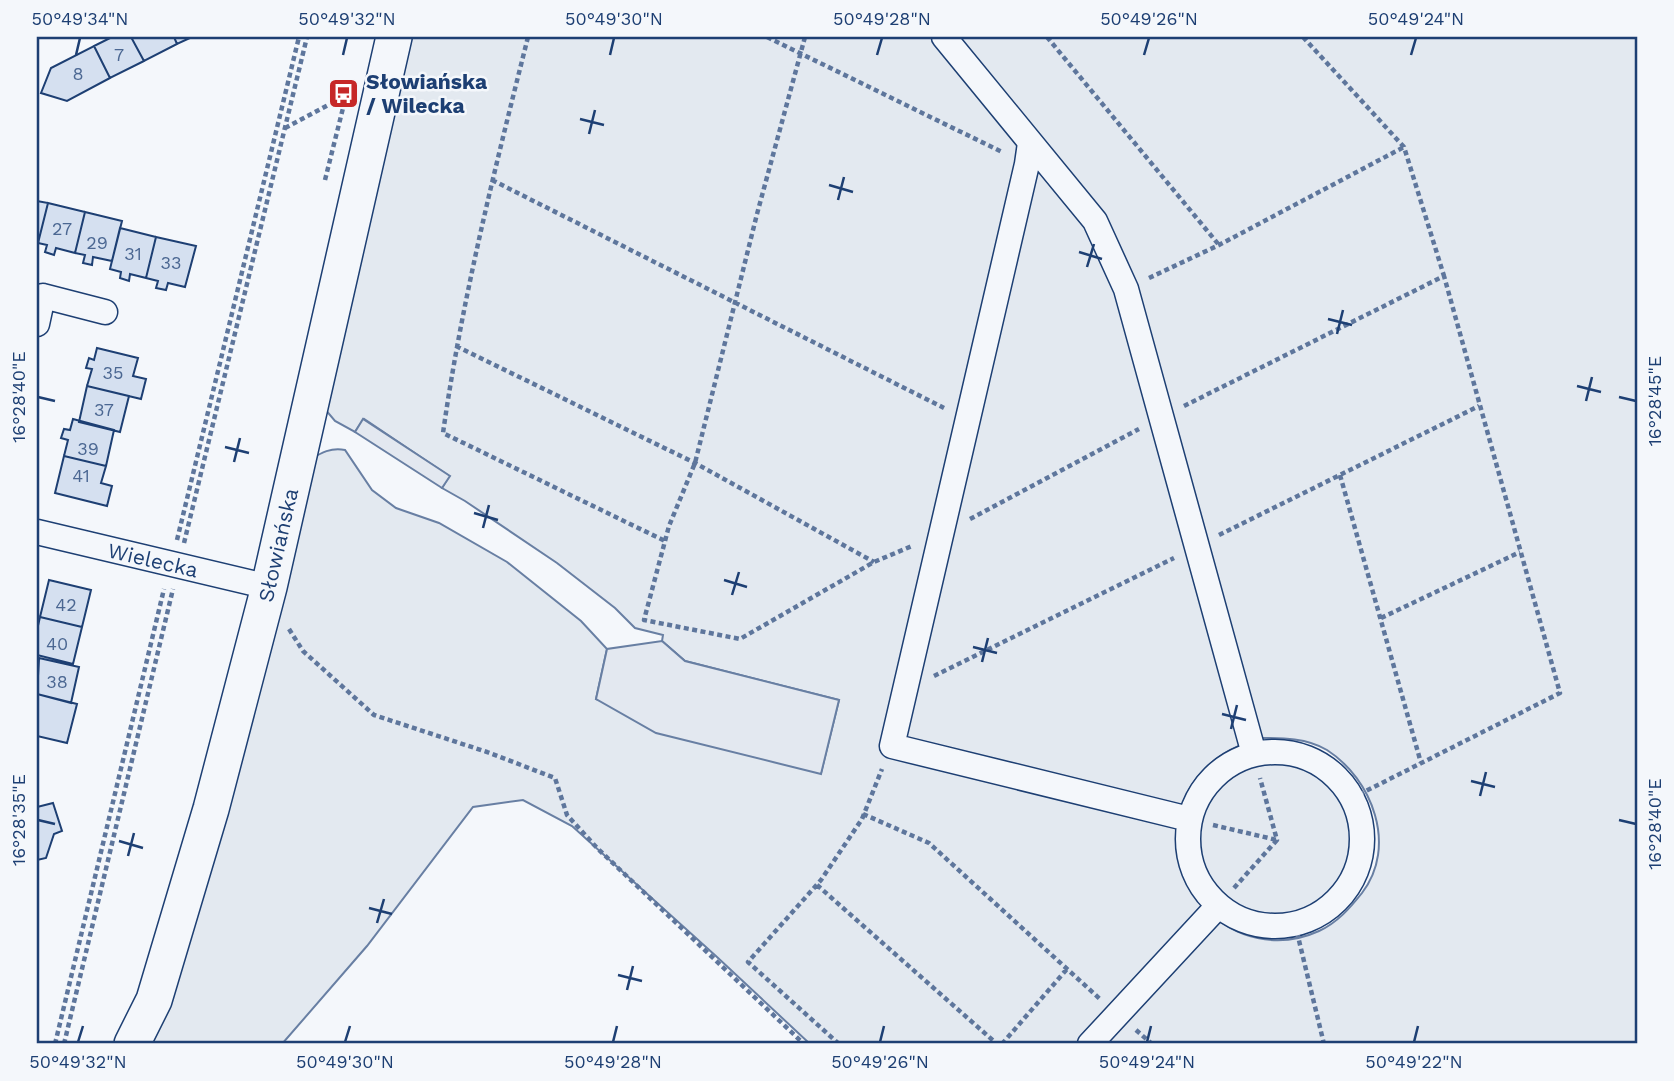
<svg xmlns="http://www.w3.org/2000/svg" width="1674" height="1081" viewBox="0 0 1674 1081" font-family="'Work Sans',sans-serif">
<rect width="100%" height="100%" fill="#f4f7fb"/>
<path fill="#e3e9f0" stroke="#687fa3" stroke-width="2" fill-rule="evenodd" d="M412,37H1637V1044H810L717,957L572,826L523,800L473,807L367,946L282,1044H150L309,460C321,453 331,447 345,450L372,490L396,508L439,523L507,562L581,621L607,649L596,699L821,773L839,700L685,661L662,641L663,635L635,628L615,608L557,563L465,501L442,488L449,476L364,419L355,432L335,421L324,408ZM1260,738C1283,738 1307,738 1327,750C1372,779 1398,846 1362,893C1350,908 1337,923 1319,931C1235,969 1149,882 1185,798C1199,765 1227,748 1260,738Z
M1199 839a78 78 0 1 1 156 0a78 78 0 1 1-156 0Z"/>
<path fill="#e3e8f0" stroke="#687fa3" stroke-width="2" d="M363,419L450,476L442,488L355,432Z
M662,641L685,661L839,700L821,774L656,733L596,699L607,649Z"/>
<path fill="#d5e0f0" stroke="#1d3f73" stroke-width="2" d="M112,37H131L144,61L110,78L94,46Z
M131,37H174L177,44L144,61Z
M174,37H192L177,44Z
M94,46L110,78L67,101L41,93L51,68Z
M37,201L48,203L38,243H37Z
M48,203L85,212L75,253L56,248L54,255L45,252L47,245L38,243Z
M85,212L122,221L112,261L93,257L92,265L83,263L85,255L75,253Z
M120,228L156,237L146,278L130,274L129,281L120,278L121,272L110,269Z
M156,237L196,246L185,287L168,283L166,290L156,288L158,281L146,278Z
M97,348L138,358L133,376L146,379L141,399L87,386L92,369L86,368L89,358L94,360Z
M87,386L129,396L120,432L79,422Z
M73,419L114,430L106,466L64,456L68,440L61,438L64,429L70,430Z
M64,456L106,466L101,483L112,486L107,506L55,493Z
M49,580L91,590L82,627L40,617Z
M40,617L82,627L73,664L37,655V630Z
M39,658L79,667L71,703L37,694Z
M37,694L77,704L67,743L37,736Z
M53,803L62,831L54,834L46,858L37,860V807Z"/>
<g fill="none" stroke-linecap="round" stroke-linejoin="round">
<defs>
<path id="street" d="M944,37L1095,221L1126,289L1254,754
M1030,143L1027,164L892,746L1189,819
M37,324L43,296L105,312
M37,532L269,587
M1188 839a87 87 0 1 1 174 0a87 87 0 1 1-174 0Z
M1090,1044L1218,906"/>
<path id="secondary" d="M132,1044L154,1000L211,809L269,587L394,37"/>
</defs>
<use href="#street" stroke="#1d3f73" stroke-width="27"/>
<use href="#secondary" stroke="#1d3f73" stroke-width="38"/>
<path stroke="#5e769c" stroke-width="4.5" stroke-dasharray="5 3.5" stroke-linecap="butt" d="M528,37C495,168 462,299 443,433L665,541
M767,37L1002,152
M805,37L757,214L695,463L669,526L644,620L740,639L874,562L912,546
M1047,37L1219,245
M1303,37L1404,147L1444,276
M285,128L345,96
M325,180L346,96
M492,180L944,408
M1149,278L1219,245L1404,147
M456,346L695,463L874,562
M1184,406L1444,276L1560,693L1354,797
M1340,475L1421,763
M970,519L1139,429
M1219,535L1479,406
M177,540L299,37
M184,543L307,37
M1381,618L1520,552
M289,629L303,651L374,715L487,752L555,778L567,815L597,848L804,1044
M934,676L1174,558
M863,814L929,843L1100,999
M1213,825L1277,840
M817,885L997,1044
M1234,888L1277,840L1260,778
M1295,924L1324,1044
M1136,1030L1152,1044
M55,1044L164,589
M64,1044L173,589
M839,1044L748,962L821,880L862,819L882,769
M1002,1044L1067,969"/>
<use href="#street" stroke="#f4f7fb" stroke-width="24"/>
<use href="#secondary" stroke="#f4f7fb" stroke-width="35"/>
</g>
<path fill="none" stroke="#1d3f73" stroke-width="2.5" d="M76,55L80,38M343,55L347,38M610,55L614,38M877,55L882,38M1144,55L1149,38M1411,55L1416,38M580,119L604,125M589,134L595,110M829,185L853,192M838,200L844,177M1079,252L1102,259M1087,267L1094,244M1328,319L1352,325M1337,334L1343,310M1577,386L1601,392M38,397L55,401M1619,397L1636,401M1586,401L1592,377M225,447L249,453M234,462L240,438M474,513L498,520M483,528L489,505M724,580L747,587M732,595L739,572M973,647L997,653M982,662L988,638M1222,714L1246,720M1231,729L1237,705M1471,781L1495,787M1480,796L1486,772M38,820L55,824M1619,820L1636,824M119,841L143,848M128,856L134,833M369,908L392,914M377,923L384,899M618,975L642,981M627,990L633,966M78,1042L83,1026M345,1042L350,1026M613,1042L617,1026M880,1042L884,1026M1147,1042L1151,1026M1414,1042L1418,1026"/>
<defs>
<symbol id="bus-square" viewBox="-11 -11 22 22"><rect x="-9" y="-9" width="18" height="18" rx="4" fill="#c62828" stroke="#f4f7fb"/><path d="M-5-6H5V4H4V6H2V4H-2V6H-4V4H-5ZM-3.5-4V0h7V-4ZM-3.5 1.2v1.5H-2V1.2ZM2 1.2v1.5H3.5V1.2Z" fill="#fff"/></symbol>
</defs>
<g fill-rule="evenodd">
<use href="#bus-square" x="326" y="76" width="35" height="35"/>
</g>
<g text-anchor="middle" dominant-baseline="central" stroke-width="5" stroke-linejoin="round" paint-order="stroke">
<g font-size="18" fill="#4b6792">
<text x="119" y="54">7</text>
<text x="78" y="73">8</text>
<text x="62" y="228">27</text>
<text x="97" y="242">29</text>
<text x="133" y="253">31</text>
<text x="171" y="262">33</text>
<text x="113" y="372">35</text>
<text x="104" y="409">37</text>
<text x="88" y="448">39</text>
<text x="81" y="475">41</text>
<text x="66" y="604">42</text>
<text x="57" y="643">40</text>
<text x="57" y="681">38</text>
</g>
<g font-size="21" font-weight="bold" fill="#1d3f73" stroke="#f4f7fb" text-anchor="start">
<text x="366" y="81">Słowiańska<tspan x="366" dy="24">/ Wilecka</tspan></text>
</g>
<g font-size="21" fill="#1d3f73" stroke="#f4f7fb">
<text transform="translate(278 545) rotate(-77)">Słowiańska</text>
<text transform="translate(153 560) rotate(13)">Wielecka</text>
</g>
</g>
<rect width="1674" height="1081" fill="none" stroke="#f4f7fb" stroke-width="77"/>
<rect x="38" y="38" width="1598" height="1004" fill="none" stroke="#1d3f73" stroke-width="2.5"/>
<g font-size="18" text-anchor="middle" fill="#1d3f73">
<text x="80" y="25">50°49'34"N</text>
<text x="347" y="25">50°49'32"N</text>
<text x="614" y="25">50°49'30"N</text>
<text x="882" y="25">50°49'28"N</text>
<text x="1149" y="25">50°49'26"N</text>
<text x="1416" y="25">50°49'24"N</text>
<text transform="translate(19 397) rotate(-90)" y="6">16°28'40"E</text>
<text transform="translate(1655 401) rotate(-90)" y="6">16°28'45"E</text>
<text transform="translate(19 820) rotate(-90)" y="6">16°28'35"E</text>
<text transform="translate(1655 824) rotate(-90)" y="6">16°28'40"E</text>
<text x="78" y="1068">50°49'32"N</text>
<text x="345" y="1068">50°49'30"N</text>
<text x="613" y="1068">50°49'28"N</text>
<text x="880" y="1068">50°49'26"N</text>
<text x="1147" y="1068">50°49'24"N</text>
<text x="1414" y="1068">50°49'22"N</text>
</g>
</svg>
